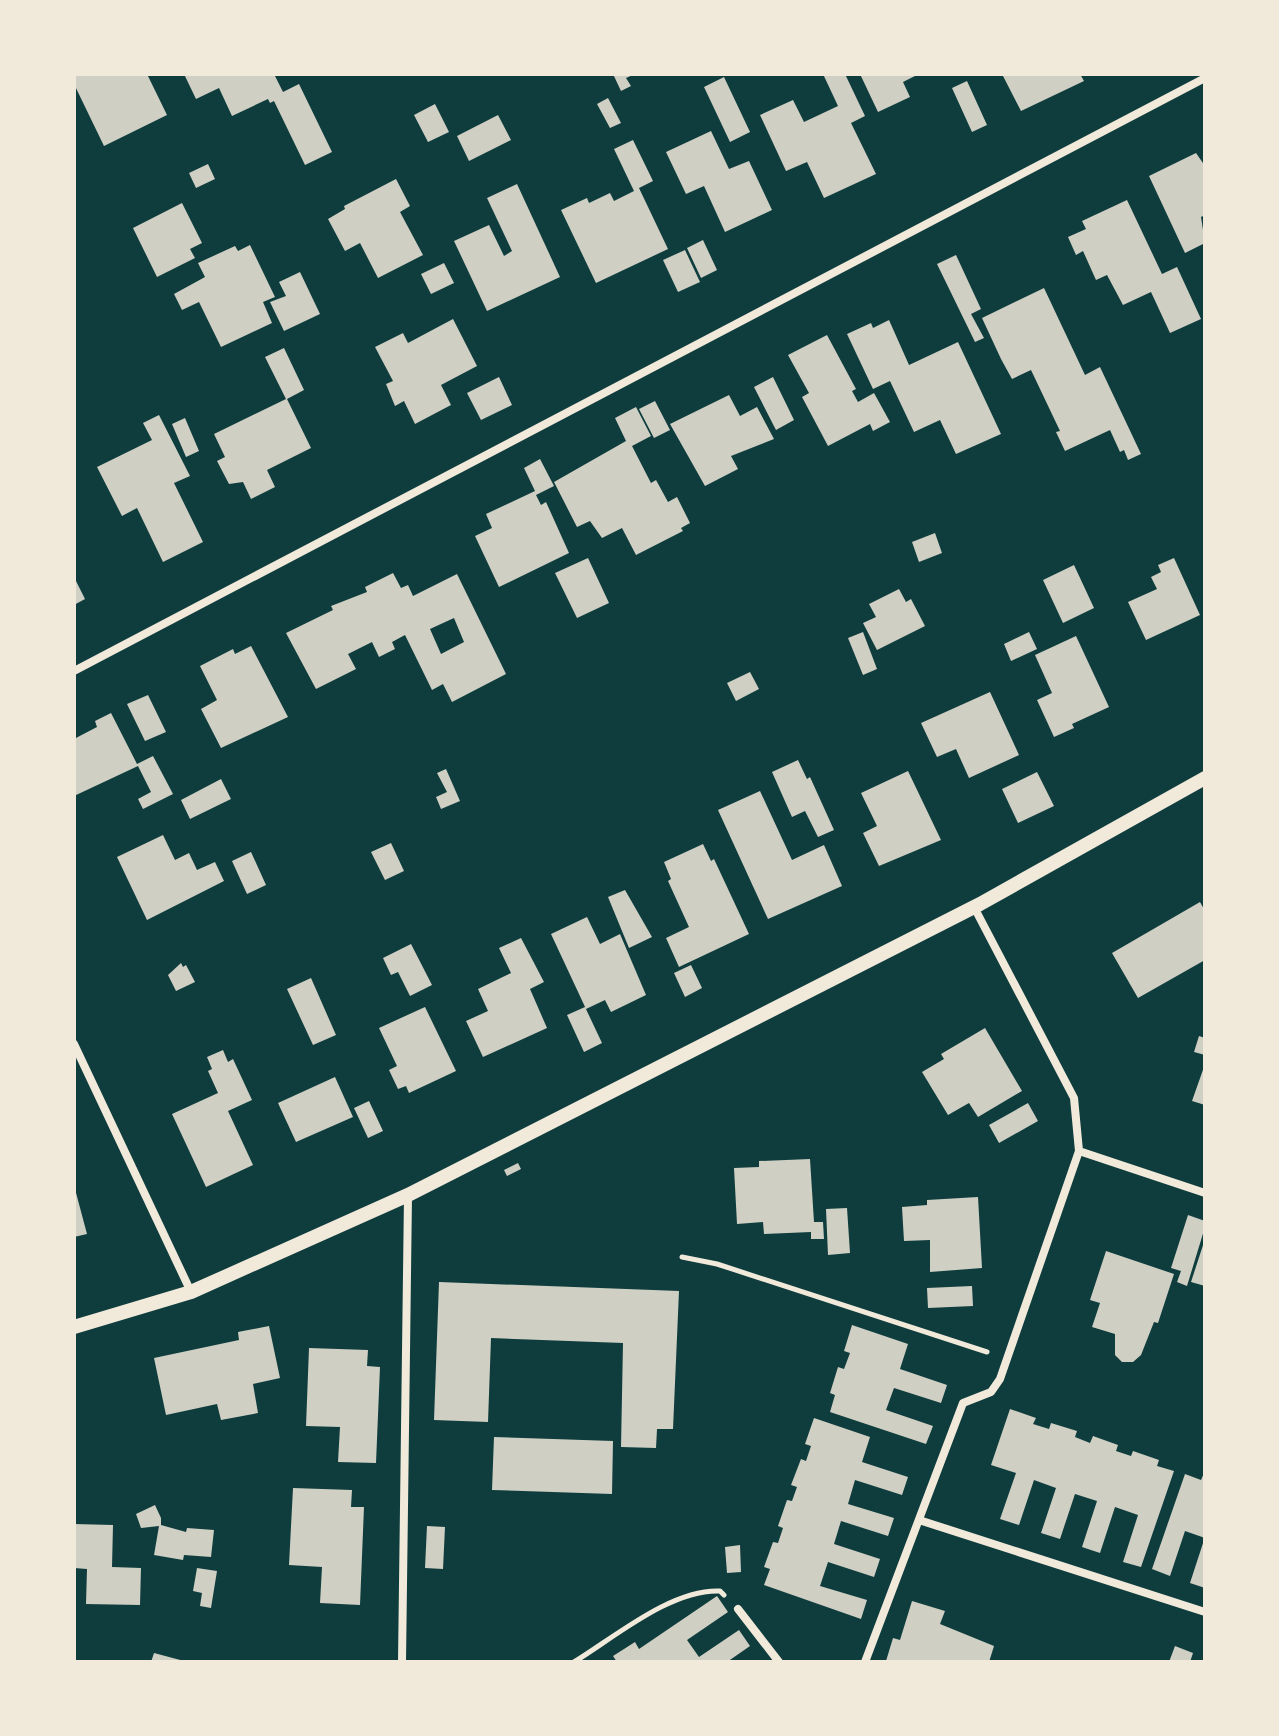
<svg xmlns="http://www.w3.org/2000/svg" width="1279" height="1736" viewBox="0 0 1279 1736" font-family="'Titillium Web',sans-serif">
<rect width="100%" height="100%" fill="#0f3d3e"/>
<path fill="#cfcfc3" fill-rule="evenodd" d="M74,74H147L167,115L104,146L74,84Z
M184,74H274L283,92L299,84L332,152L305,165L274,101L270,103L268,99L232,116L219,88L196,99Z
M613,74H635L626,78L631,86L621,91Z
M823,74H845L865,116L851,123L876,174L824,198L807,162L786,171L760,115L793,100L804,122L838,106Z
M860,74H919L903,82L910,97L878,112Z
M1002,74H1080L1084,81L1021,111Z
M724,77L750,132L730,142L704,87Z
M967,81L987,125L972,132L952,88Z
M608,98L621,123L610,128L597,104Z
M435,104L449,132L428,142L414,115Z
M498,115L511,140L469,161L457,136Z
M711,131L729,169L749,161L772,210L725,232L704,186L686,194L666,152Z
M633,140L653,181L639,188L668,249L596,283L561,210L587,198L589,203L610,193L614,201L634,191L614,149Z
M1196,153L1205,166V215L1201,217L1205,243L1185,253L1149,176Z
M208,164L215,179L196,188L189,173Z
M396,179L410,206L400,212L423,255L378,278L360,243L345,251L328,219L345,209L344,206Z
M517,184L560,277L487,311L454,241L489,225L504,256L512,251L487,198Z
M1127,200L1162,274L1177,267L1201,319L1170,333L1151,292L1123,305L1107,275L1096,280L1083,251L1076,255L1068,237L1086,229L1082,221Z
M182,203L202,243L190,249L195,258L157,277L133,228Z
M703,240L717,270L701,278L687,248Z
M250,245L275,297L263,302L272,323L221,347L199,302L182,310L174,294L205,277L198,263L235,246L238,251Z
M685,250L700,282L678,292L663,260Z
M956,255L981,309L971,314L984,338L975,342L937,264Z
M444,263L454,283L431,294L421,274Z
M300,272L320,314L284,331L270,302L286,296L279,282Z
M1044,288L1085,375L1100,367L1141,454L1128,460L1124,450L1120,452L1110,430L1065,451L1056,432L1060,431L1031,370L1012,379L1001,359L982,318Z
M453,319L477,366L441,385L451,405L415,424L404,401L395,406L386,384L393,381L375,347L403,333L408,343Z
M889,320L909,365L958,342L1001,434L956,454L940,420L914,432L890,381L873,389L847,334L871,323L873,328Z
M827,335L856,389L852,391L858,402L874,393L890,422L873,431L870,424L828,446L802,397L809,393L788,355Z
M284,348L304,390L287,399L311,448L267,470L275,487L251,499L243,482L229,484L217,461L225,457L214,434L286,399L265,357Z
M499,377L512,405L481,420L467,393Z
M773,377L794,420L776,430L754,387Z
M729,395L740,416L757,407L774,439L731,456L738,469L705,486L670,424Z
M655,401L670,430L654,438L639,409Z
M636,407L651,436L632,446L651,483L656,480L668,502L677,497L690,523L681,528L683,531L636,555L622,528L602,538L590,521L577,527L554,482L626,441L615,418Z
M159,415L190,476L174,483L203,542L163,562L137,508L122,516L97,467L152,440L143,423Z
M185,418L199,451L186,457L172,424Z
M540,459L554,486L536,495L541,505L546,502L569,553L499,587L475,536L492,528L486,514L535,491L524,468Z
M935,533L942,553L919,562L912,542Z
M588,558L609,603L577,618L555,573Z
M1174,558L1200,615L1146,640L1128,602L1157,589L1151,577L1161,572L1158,565Z
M1074,565L1094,608L1063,623L1043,580Z
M393,573L401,588L408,585L413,596L457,574L506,674L452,702L443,684L432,690L405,635L392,642L395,649L379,657L372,642L348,654L356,669L316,689L286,633L333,610L331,606L367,592L365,587ZM454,618L464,642L441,654L430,629Z
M74,577L85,599L74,605Z
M899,589L906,602L911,599L925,626L877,650L863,623L876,617L869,604Z
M863,632L877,669L863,675L848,638Z
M1029,632L1037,649L1011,661L1004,644Z
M1076,636L1109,707L1072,724L1074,728L1054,737L1037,700L1052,693L1035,655Z
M251,646L288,717L221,748L201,709L217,700L200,666L233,649L235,654Z
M750,672L759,689L736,701L727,683Z
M990,692L1019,755L969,778L956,749L937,757L921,723Z
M148,695L166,732L145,741L127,704Z
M111,713L137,764L153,756L173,794L143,809L138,799L151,792L138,766L74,796V739L97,727L95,721Z
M798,760L807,779L810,777L834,830L818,837L805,811L792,817L772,772Z
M446,769L460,801L441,809L436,797L447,792L437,773Z
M908,771L941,840L879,866L863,833L877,826L861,793Z
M1037,772L1054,806L1018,823L1002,789Z
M221,779L231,799L190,819L181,800Z
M760,791L792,860L824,845L842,886L768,919L718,810Z
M163,835L175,860L189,853L197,870L215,862L224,881L147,920L117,857Z
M391,843L404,871L385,880L371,852Z
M703,844L711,861L714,859L749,934L679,967L666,938L689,927L668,881L671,879L664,862Z
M251,852L266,885L247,894L232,861Z
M625,890L652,937L629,948L608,897Z
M1200,902L1205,911V960L1138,998L1112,953Z
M587,917L600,944L620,934L646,995L611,1012L605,1000L586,1009L551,934Z
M521,938L544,982L530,989L547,1028L483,1057L466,1021L488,1011L478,989L511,973L499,948Z
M411,944L432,985L410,996L398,972L391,975L383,958Z
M181,963L183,967L186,965L195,982L176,991L168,975Z
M691,965L702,988L685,997L674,973Z
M311,978L336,1035L313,1045L287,989Z
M425,1007L456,1071L409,1093L406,1086L398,1089L389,1070L397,1066L379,1028Z
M585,1007L602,1043L584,1052L567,1015Z
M985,1028L1022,1091L978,1117L969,1103L948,1115L922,1072L944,1059L941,1054Z
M1199,1036L1205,1038V1055L1194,1052Z
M223,1050L228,1062L233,1059L252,1100L228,1111L253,1165L206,1187L172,1114L218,1093L208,1071L212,1069L207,1057Z
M1205,1064V1105L1192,1101Z
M335,1077L353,1117L296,1142L278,1103Z
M369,1101L383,1131L368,1138L354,1108Z
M1028,1103L1038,1121L999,1143L989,1125Z
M810,1159L814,1222H823L824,1239H811V1232L764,1234L763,1222L737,1224L734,1168L759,1167V1161Z
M518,1163L521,1169L507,1176L504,1170Z
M75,1189L87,1234L74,1237V1189Z
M978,1197L982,1268L930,1272V1240L904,1241L902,1207L927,1205V1200Z
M847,1208L850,1253L828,1255L826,1209Z
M1188,1215L1205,1221V1227L1187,1286L1177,1282L1181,1271L1171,1268Z
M1205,1239V1286L1191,1282Z
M1106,1251L1174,1274L1158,1323L1154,1322L1141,1355L1133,1362H1122L1115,1355V1334L1092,1327L1100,1303L1090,1300Z
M439,1282L679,1291L673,1429H657L656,1448L621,1447L623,1343L491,1338L488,1422L434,1420Z
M972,1286L973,1306L928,1308L927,1288Z
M852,1325L908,1344L900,1369L947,1385L941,1403L894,1388L886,1410L933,1426L926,1444L830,1412L835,1395L830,1393L838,1367L844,1369L850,1353L844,1351Z
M269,1326L280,1378L253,1384L258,1413L221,1420L217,1404L166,1415L154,1358L239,1340L238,1332Z
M309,1348L368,1350L367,1366L380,1367L376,1463L338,1462L340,1427L306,1426Z
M1010,1409L1036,1418L1033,1424L1049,1429L1051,1423L1077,1431L1075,1437L1090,1443L1093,1436L1118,1445L1116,1451L1131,1456L1133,1451L1159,1460L1157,1466L1174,1471L1141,1567L1123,1562L1138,1515L1115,1507L1100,1553L1082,1547L1097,1501L1075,1494L1060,1539L1041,1533L1056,1488L1034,1480L1019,1525L1000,1519L1016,1473L991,1465Z
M814,1418L870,1437L862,1462L908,1477L902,1495L855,1480L848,1504L894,1518L888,1536L841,1521L834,1544L880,1559L874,1577L828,1562L820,1586L867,1600L861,1619L764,1585L770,1569L764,1567L773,1542L778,1543L783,1528L778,1526L787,1500L792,1501L797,1487L791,1485L801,1459L806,1461L811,1446L805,1444Z
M494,1437L613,1441L612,1494L492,1490Z
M1205,1471V1538L1185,1531L1170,1576L1152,1569L1185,1474L1201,1480Z
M293,1488L352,1490L351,1507H364L360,1605L320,1603L322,1567L289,1565Z
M155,1505L161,1518V1525L186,1532L187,1528L214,1530L211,1557L184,1555L183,1560L154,1555L159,1526L141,1528L136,1514Z
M74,1524L113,1525L112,1567L141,1568L140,1605L86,1604L87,1569L74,1568Z
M427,1526L445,1527L443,1569L425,1568Z
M1204,1540H1205V1588L1190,1583Z
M740,1545L741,1572L727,1573L725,1547Z
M197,1568L217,1571L211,1608L200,1606L202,1593L193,1591Z
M717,1596L728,1612L687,1640L699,1657L739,1630L750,1646L727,1662H617L613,1656L635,1642L639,1649Z
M912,1601L945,1611L940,1624L994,1646L989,1662L886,1661L893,1638L900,1640Z
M1175,1646L1193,1653L1190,1662H1169Z
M154,1653L184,1661V1662H151Z"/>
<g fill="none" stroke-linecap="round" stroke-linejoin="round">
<path stroke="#f1e9da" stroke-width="5" d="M682,1257L717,1264L987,1352
M574,1662C615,1637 671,1589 720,1591L724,1595"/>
<path stroke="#f1e9da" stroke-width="8" d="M74,671L1205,78
M74,1044L191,1292
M1079,1151L1205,1193
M919,1520L1205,1612
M738,1609L779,1662
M402,1662L408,1196
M865,1662L963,1403L991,1392L1000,1379L1079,1151L1074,1098L974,907"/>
<path stroke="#f1e9da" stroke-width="14" d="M74,1327L191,1292L408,1195L980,904L1205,778"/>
</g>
<rect width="1279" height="1736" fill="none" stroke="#f1e9da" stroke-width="152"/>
</svg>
